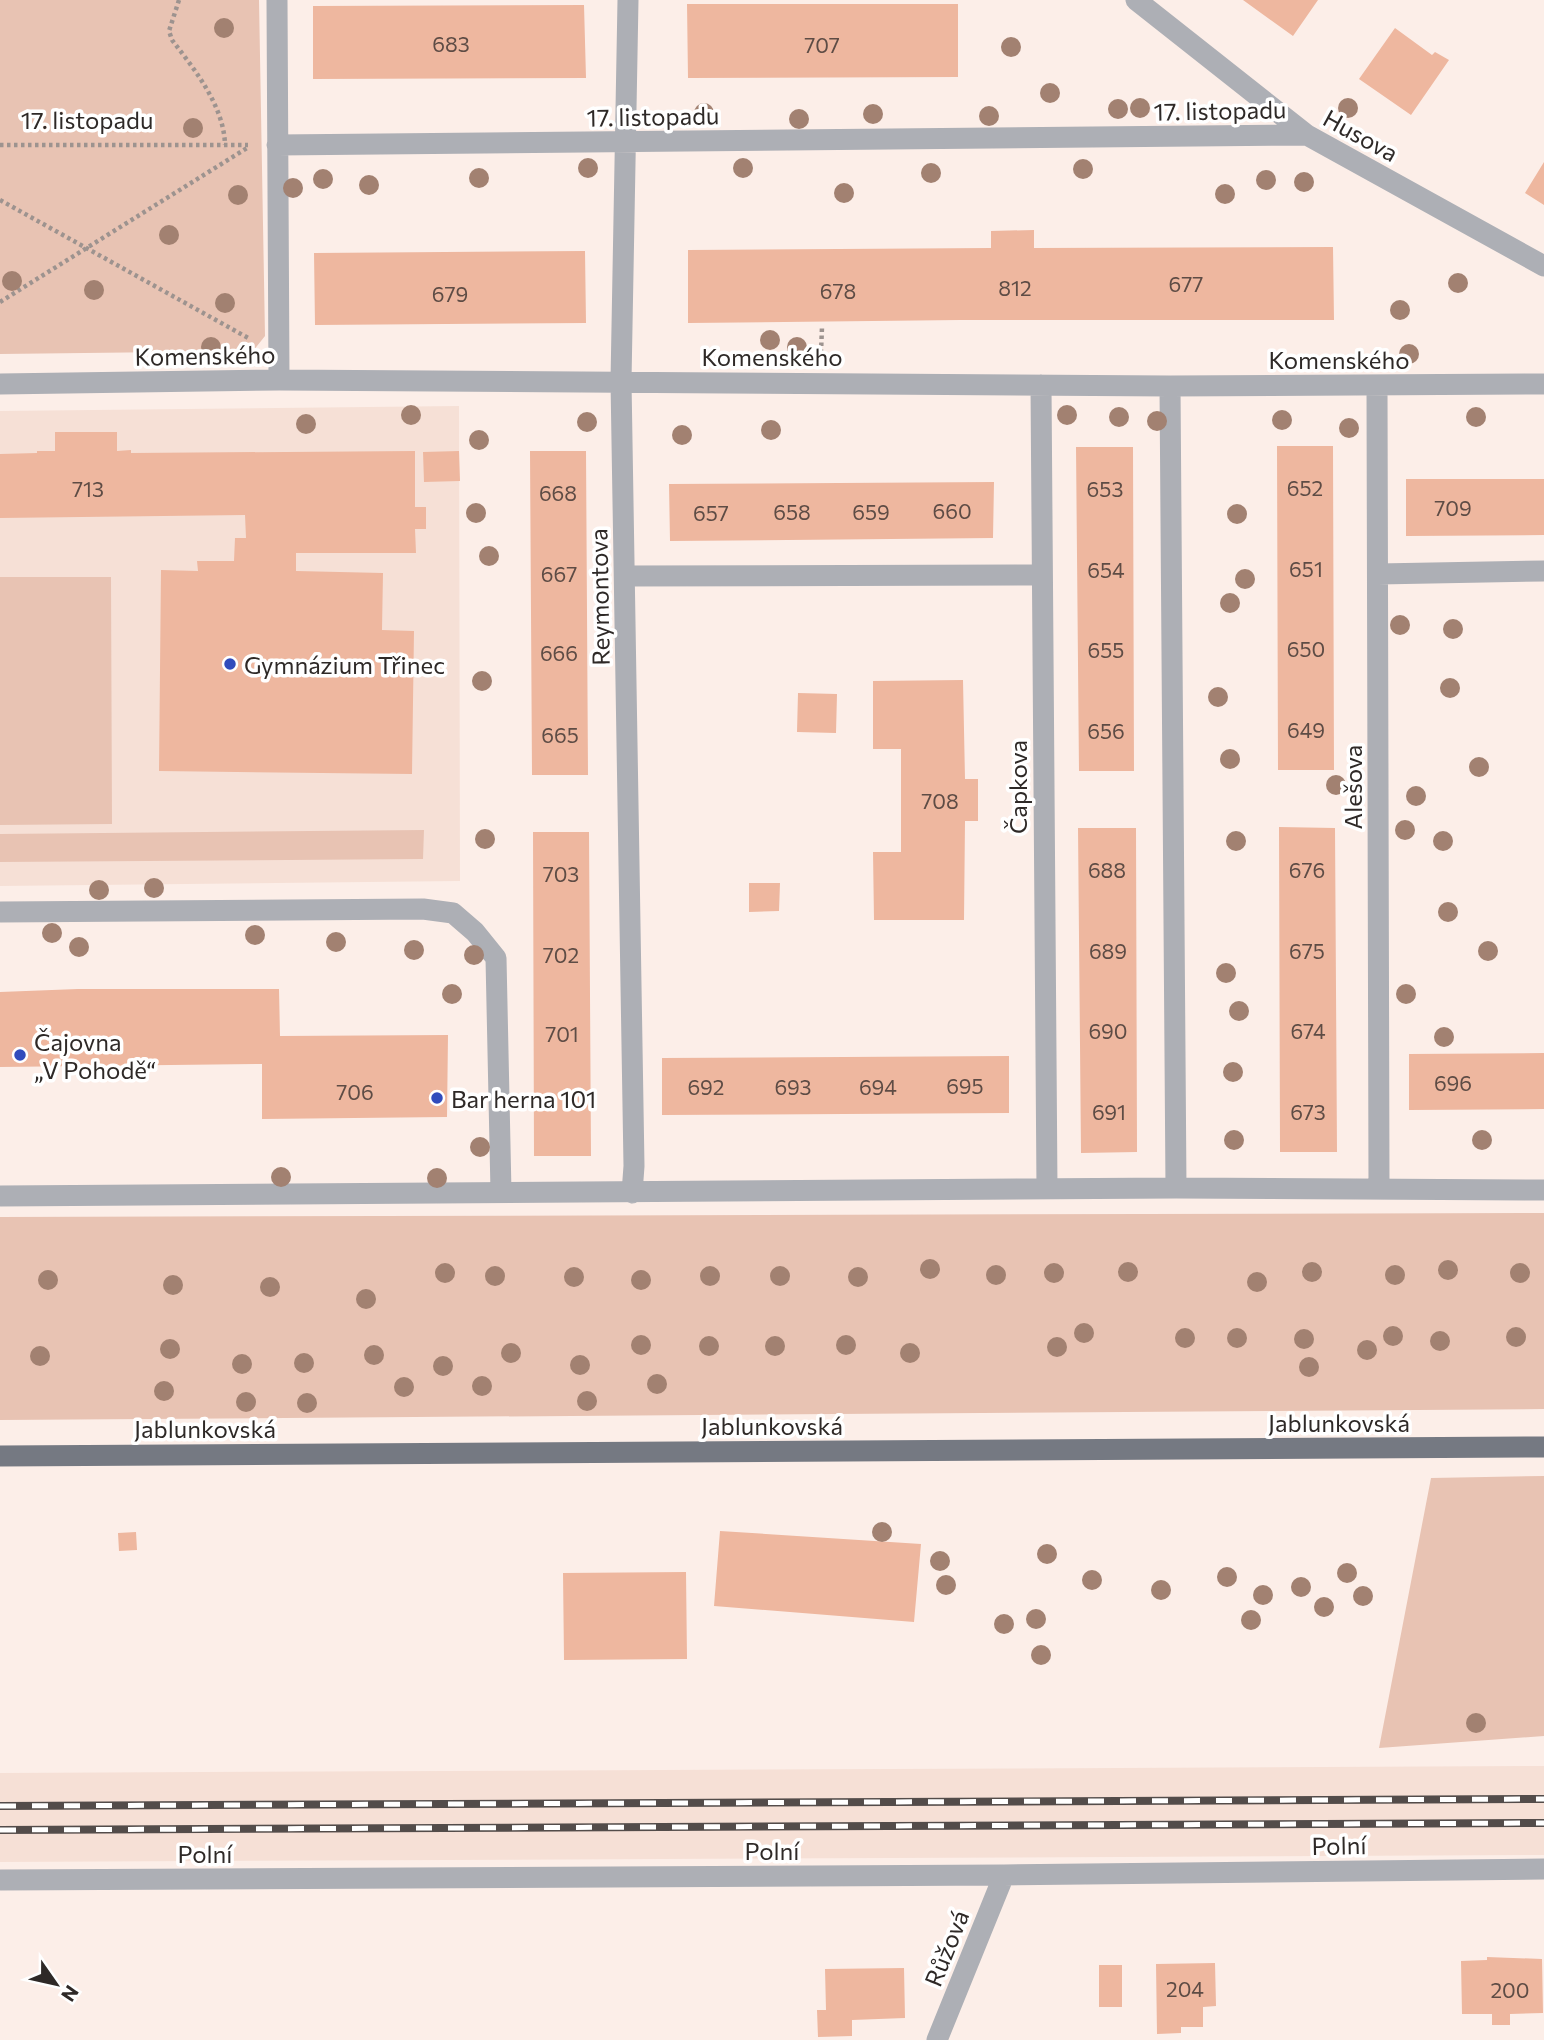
<svg xmlns="http://www.w3.org/2000/svg" width="1544" height="2040" viewBox="0 0 1544 2040" font-family="Commissioner,sans-serif">
<rect width="100%" height="100%" fill="#fceee8"/>
<path fill="#f6e0d6" d="M459,406L460,881L0,886V411Z
M1544,1766V1855L0,1862V1773Z"/>
<path fill="#e8c3b3" d="M0,0H259L265,336L253,351L0,354Z
M0,577H111L112,824L0,825Z
M424,830L423,859L0,862V834Z
M1544,1213V1409L0,1420V1217Z
M1544,1476V1736L1379,1748L1431,1478Z"/>
<path fill="#eeb79f" d="M1243,0H1318L1293,36Z
M687,4H958V77L688,78Z
M584,5L586,78L313,79V6Z
M1395,28L1432,55L1435,52L1449,60L1411,115L1359,79Z
M1544,162V205L1525,193Z
M1034,230V248L1333,247L1334,320H960L688,323V250L991,248V231Z
M585,251L586,323L315,325L314,253Z
M55,432H117V451L131,450V453L415,451V507H426V529H415L416,553H296V571L383,573L382,630L414,631L412,774L159,771L161,570L198,571L197,561H234L235,538H246L245,515L0,518V454L37,453V451H55Z
M1277,446H1333L1334,770H1278Z
M1076,447H1133L1134,771H1079Z
M459,451L460,481L424,482L423,452Z
M530,451H586L588,775H532Z
M1406,479H1544V535L1406,536Z
M994,482L993,538L670,541L669,484Z
M963,680L965,779H978V821H965L964,920H874L873,852H901V749H873V681Z
M798,693L837,694L836,733L797,732Z
M1279,827L1335,828L1337,1152H1280Z
M1078,828H1136L1137,1152L1081,1153Z
M533,832H589L591,1156H534Z
M749,883H780L779,911L749,912Z
M78,989H279L280,1036L448,1035L447,1117L262,1119V1064L0,1067V992Z
M1544,1053V1109L1409,1110V1054Z
M1009,1056V1113L662,1115V1058Z
M720,1531L921,1544L914,1622L714,1606Z
M136,1532L137,1550L119,1551L118,1533Z
M686,1572L687,1659L564,1660L563,1573Z
M1487,1957L1542,1959L1543,2013L1510,2014V2025H1492V2014H1462L1461,1961L1487,1960Z
M1215,1963L1216,2006L1203,2007V2027H1181V2033L1157,2034L1156,1964Z
M1099,1965H1122V2007H1099Z
M904,1968L905,2018L852,2020V2036L818,2037L817,2010H826L825,1969Z"/>
<g fill="none" stroke-linecap="round" stroke-linejoin="round">
<path stroke="#9d938f" stroke-width="4.5" stroke-dasharray="3.5 3.5" stroke-linecap="butt" d="M179,0L169,31L172,40C195,70 224,106 225,145
M0,145H248
M0,200L250,339
M0,302L247,148
M821,353L822,327"/>
<path stroke="#adafb5" stroke-width="21" d="M277,0L279,380
M628,0L621,381L634,1166L632,1193
M1136,0L1307,135L1544,266
M277,145L1307,135
M0,384L279,380L1170,386L1544,384
M1041,385L1047,1189
M1377,385L1379,1188
M1170,386L1176,1188
M1378,574L1544,571
M625,576L1042,575
M0,912L423,909L453,913L475,932L496,958L501,1192
M0,1196L1176,1188L1544,1190
M0,1880L1004,1875L1544,1869
M937,2040L1004,1875"/>
<path stroke="#757982" stroke-width="21" d="M0,1456L1544,1447"/>
<defs>
<path id="rail" d="M0,1806L1544,1799
M0,1830L1544,1823"/>
</defs>
<use href="#rail" stroke="#534c4a" stroke-width="8"/>
<use href="#rail" stroke="#fff" stroke-width="5" stroke-dasharray="16" stroke-linecap="butt"/>
</g>
<g fill="#a28171">
<circle cx="224" cy="28" r="10"/>
<circle cx="1011" cy="47" r="10"/>
<circle cx="1050" cy="93" r="10"/>
<circle cx="1140" cy="108" r="10"/>
<circle cx="1348" cy="108" r="10"/>
<circle cx="1118" cy="109" r="10"/>
<circle cx="704" cy="113" r="10"/>
<circle cx="873" cy="114" r="10"/>
<circle cx="989" cy="116" r="10"/>
<circle cx="799" cy="119" r="10"/>
<circle cx="193" cy="128" r="10"/>
<circle cx="588" cy="168" r="10"/>
<circle cx="743" cy="168" r="10"/>
<circle cx="1083" cy="169" r="10"/>
<circle cx="931" cy="173" r="10"/>
<circle cx="479" cy="178" r="10"/>
<circle cx="323" cy="179" r="10"/>
<circle cx="1266" cy="180" r="10"/>
<circle cx="1304" cy="182" r="10"/>
<circle cx="369" cy="185" r="10"/>
<circle cx="293" cy="188" r="10"/>
<circle cx="844" cy="193" r="10"/>
<circle cx="1225" cy="194" r="10"/>
<circle cx="238" cy="195" r="10"/>
<circle cx="169" cy="235" r="10"/>
<circle cx="12" cy="281" r="10"/>
<circle cx="1458" cy="283" r="10"/>
<circle cx="94" cy="290" r="10"/>
<circle cx="225" cy="303" r="10"/>
<circle cx="1400" cy="310" r="10"/>
<circle cx="770" cy="340" r="10"/>
<circle cx="211" cy="347" r="10"/>
<circle cx="797" cy="347" r="10"/>
<circle cx="1409" cy="354" r="10"/>
<circle cx="411" cy="415" r="10"/>
<circle cx="1067" cy="415" r="10"/>
<circle cx="1119" cy="417" r="10"/>
<circle cx="1476" cy="417" r="10"/>
<circle cx="1282" cy="420" r="10"/>
<circle cx="1157" cy="421" r="10"/>
<circle cx="587" cy="422" r="10"/>
<circle cx="306" cy="424" r="10"/>
<circle cx="1349" cy="428" r="10"/>
<circle cx="771" cy="430" r="10"/>
<circle cx="682" cy="435" r="10"/>
<circle cx="479" cy="440" r="10"/>
<circle cx="476" cy="513" r="10"/>
<circle cx="1237" cy="514" r="10"/>
<circle cx="489" cy="556" r="10"/>
<circle cx="1245" cy="579" r="10"/>
<circle cx="1230" cy="603" r="10"/>
<circle cx="1400" cy="625" r="10"/>
<circle cx="1453" cy="629" r="10"/>
<circle cx="482" cy="681" r="10"/>
<circle cx="1450" cy="688" r="10"/>
<circle cx="1218" cy="697" r="10"/>
<circle cx="1230" cy="759" r="10"/>
<circle cx="1479" cy="767" r="10"/>
<circle cx="1336" cy="785" r="10"/>
<circle cx="1416" cy="796" r="10"/>
<circle cx="1405" cy="830" r="10"/>
<circle cx="485" cy="839" r="10"/>
<circle cx="1236" cy="841" r="10"/>
<circle cx="1443" cy="841" r="10"/>
<circle cx="154" cy="888" r="10"/>
<circle cx="99" cy="890" r="10"/>
<circle cx="1448" cy="912" r="10"/>
<circle cx="52" cy="933" r="10"/>
<circle cx="255" cy="935" r="10"/>
<circle cx="336" cy="942" r="10"/>
<circle cx="79" cy="947" r="10"/>
<circle cx="414" cy="950" r="10"/>
<circle cx="1488" cy="951" r="10"/>
<circle cx="474" cy="955" r="10"/>
<circle cx="1226" cy="973" r="10"/>
<circle cx="452" cy="994" r="10"/>
<circle cx="1406" cy="994" r="10"/>
<circle cx="1239" cy="1011" r="10"/>
<circle cx="1444" cy="1037" r="10"/>
<circle cx="1233" cy="1072" r="10"/>
<circle cx="1234" cy="1140" r="10"/>
<circle cx="1482" cy="1140" r="10"/>
<circle cx="480" cy="1147" r="10"/>
<circle cx="281" cy="1177" r="10"/>
<circle cx="437" cy="1178" r="10"/>
<circle cx="930" cy="1269" r="10"/>
<circle cx="1448" cy="1270" r="10"/>
<circle cx="1128" cy="1272" r="10"/>
<circle cx="1312" cy="1272" r="10"/>
<circle cx="445" cy="1273" r="10"/>
<circle cx="1054" cy="1273" r="10"/>
<circle cx="1520" cy="1273" r="10"/>
<circle cx="996" cy="1275" r="10"/>
<circle cx="1395" cy="1275" r="10"/>
<circle cx="495" cy="1276" r="10"/>
<circle cx="710" cy="1276" r="10"/>
<circle cx="780" cy="1276" r="10"/>
<circle cx="574" cy="1277" r="10"/>
<circle cx="858" cy="1277" r="10"/>
<circle cx="48" cy="1280" r="10"/>
<circle cx="641" cy="1280" r="10"/>
<circle cx="1257" cy="1282" r="10"/>
<circle cx="173" cy="1285" r="10"/>
<circle cx="270" cy="1287" r="10"/>
<circle cx="366" cy="1299" r="10"/>
<circle cx="1084" cy="1333" r="10"/>
<circle cx="1393" cy="1336" r="10"/>
<circle cx="1516" cy="1337" r="10"/>
<circle cx="1185" cy="1338" r="10"/>
<circle cx="1237" cy="1338" r="10"/>
<circle cx="1304" cy="1339" r="10"/>
<circle cx="1440" cy="1341" r="10"/>
<circle cx="641" cy="1345" r="10"/>
<circle cx="846" cy="1345" r="10"/>
<circle cx="709" cy="1346" r="10"/>
<circle cx="775" cy="1346" r="10"/>
<circle cx="1057" cy="1347" r="10"/>
<circle cx="170" cy="1349" r="10"/>
<circle cx="1367" cy="1350" r="10"/>
<circle cx="511" cy="1353" r="10"/>
<circle cx="910" cy="1353" r="10"/>
<circle cx="374" cy="1355" r="10"/>
<circle cx="40" cy="1356" r="10"/>
<circle cx="304" cy="1363" r="10"/>
<circle cx="242" cy="1364" r="10"/>
<circle cx="580" cy="1365" r="10"/>
<circle cx="443" cy="1366" r="10"/>
<circle cx="1309" cy="1367" r="10"/>
<circle cx="657" cy="1384" r="10"/>
<circle cx="482" cy="1386" r="10"/>
<circle cx="404" cy="1387" r="10"/>
<circle cx="164" cy="1391" r="10"/>
<circle cx="587" cy="1401" r="10"/>
<circle cx="246" cy="1402" r="10"/>
<circle cx="307" cy="1403" r="10"/>
<circle cx="882" cy="1532" r="10"/>
<circle cx="1047" cy="1554" r="10"/>
<circle cx="940" cy="1561" r="10"/>
<circle cx="1347" cy="1573" r="10"/>
<circle cx="1227" cy="1577" r="10"/>
<circle cx="1092" cy="1580" r="10"/>
<circle cx="946" cy="1585" r="10"/>
<circle cx="1301" cy="1587" r="10"/>
<circle cx="1161" cy="1590" r="10"/>
<circle cx="1263" cy="1595" r="10"/>
<circle cx="1363" cy="1596" r="10"/>
<circle cx="1324" cy="1607" r="10"/>
<circle cx="1036" cy="1619" r="10"/>
<circle cx="1251" cy="1620" r="10"/>
<circle cx="1004" cy="1624" r="10"/>
<circle cx="1041" cy="1655" r="10"/>
<circle cx="1476" cy="1723" r="10"/>
</g>
<g fill="#314bbc" stroke="#fff" stroke-width="2.5">
<circle cx="230" cy="664" r="7"/>
<circle cx="20" cy="1055" r="7"/>
<circle cx="437" cy="1098" r="7"/>
</g>
<g text-anchor="middle" dominant-baseline="central" stroke-width="7" stroke-linejoin="round" paint-order="stroke">
<g font-size="21" fill="#5e4c45">
<text x="451" y="43">683</text>
<text x="822" y="44">707</text>
<text x="1186" y="283">677</text>
<text x="1015" y="287">812</text>
<text x="838" y="290">678</text>
<text x="450" y="293">679</text>
<text x="1305" y="487">652</text>
<text x="88" y="488">713</text>
<text x="1105" y="488">653</text>
<text x="558" y="492">668</text>
<text x="1453" y="507">709</text>
<text x="952" y="510">660</text>
<text x="792" y="511">658</text>
<text x="871" y="511">659</text>
<text x="711" y="512">657</text>
<text x="1306" y="568">651</text>
<text x="1106" y="569">654</text>
<text x="559" y="573">667</text>
<text x="1306" y="648">650</text>
<text x="1106" y="649">655</text>
<text x="559" y="652">666</text>
<text x="1306" y="729">649</text>
<text x="1106" y="730">656</text>
<text x="560" y="734">665</text>
<text x="940" y="800">708</text>
<text x="1107" y="869">688</text>
<text x="1307" y="869">676</text>
<text x="561" y="873">703</text>
<text x="1108" y="950">689</text>
<text x="1307" y="950">675</text>
<text x="561" y="954">702</text>
<text x="1108" y="1030">690</text>
<text x="1308" y="1030">674</text>
<text x="562" y="1033">701</text>
<text x="1453" y="1082">696</text>
<text x="965" y="1085">695</text>
<text x="706" y="1086">692</text>
<text x="793" y="1086">693</text>
<text x="878" y="1086">694</text>
<text x="355" y="1091">706</text>
<text x="1109" y="1111">691</text>
<text x="1308" y="1111">673</text>
<text x="1185" y="1988">204</text>
<text x="1510" y="1989">200</text>
</g>
<g font-size="24" fill="#2e2927" stroke="#fff">
<text transform="translate(1220 110) rotate(-1)">17. listopadu</text>
<text transform="translate(653 116) rotate(-1)">17. listopadu</text>
<text x="87" y="119">17. listopadu</text>
<text transform="translate(1361 135) rotate(29)">Husova</text>
<text transform="translate(205 355) rotate(-1)">Komenského</text>
<text x="772" y="356">Komenského</text>
<text x="1339" y="359">Komenského</text>
<text transform="translate(599 597) rotate(-91)">Reymontova</text>
<text transform="translate(1017 787) rotate(-90)">Čapkova</text>
<text transform="translate(1352 787) rotate(-90)">Alešova</text>
<text x="1339" y="1422">Jablunkovská</text>
<text x="772" y="1425">Jablunkovská</text>
<text x="205" y="1428">Jablunkovská</text>
<text transform="translate(1339 1845) rotate(-1)">Polní</text>
<text x="772" y="1850">Polní</text>
<text x="205" y="1853">Polní</text>
<text transform="translate(946 1948) rotate(-68)">Růžová</text>
</g>
<g font-size="24" fill="#2e2927" stroke="#fff" text-anchor="start">
<text x="244" y="664">Gymnázium Třinec</text>
<text x="34" y="1041">Čajovna<tspan x="34" dy="28">„V Pohodě“</tspan></text>
<text x="451" y="1098">Bar herna 101</text>
</g>
</g>
<g transform="translate(56 1984) rotate(124)" stroke="#ffffff" stroke-width="5" paint-order="stroke">
<path d="M0-5L12 26L0 18L-12 26Z" fill="#2e2927"/>
<text y="-10" font-size="19" font-weight="bold" text-anchor="middle" fill="#2e2927">N</text>
</g>
</svg>
